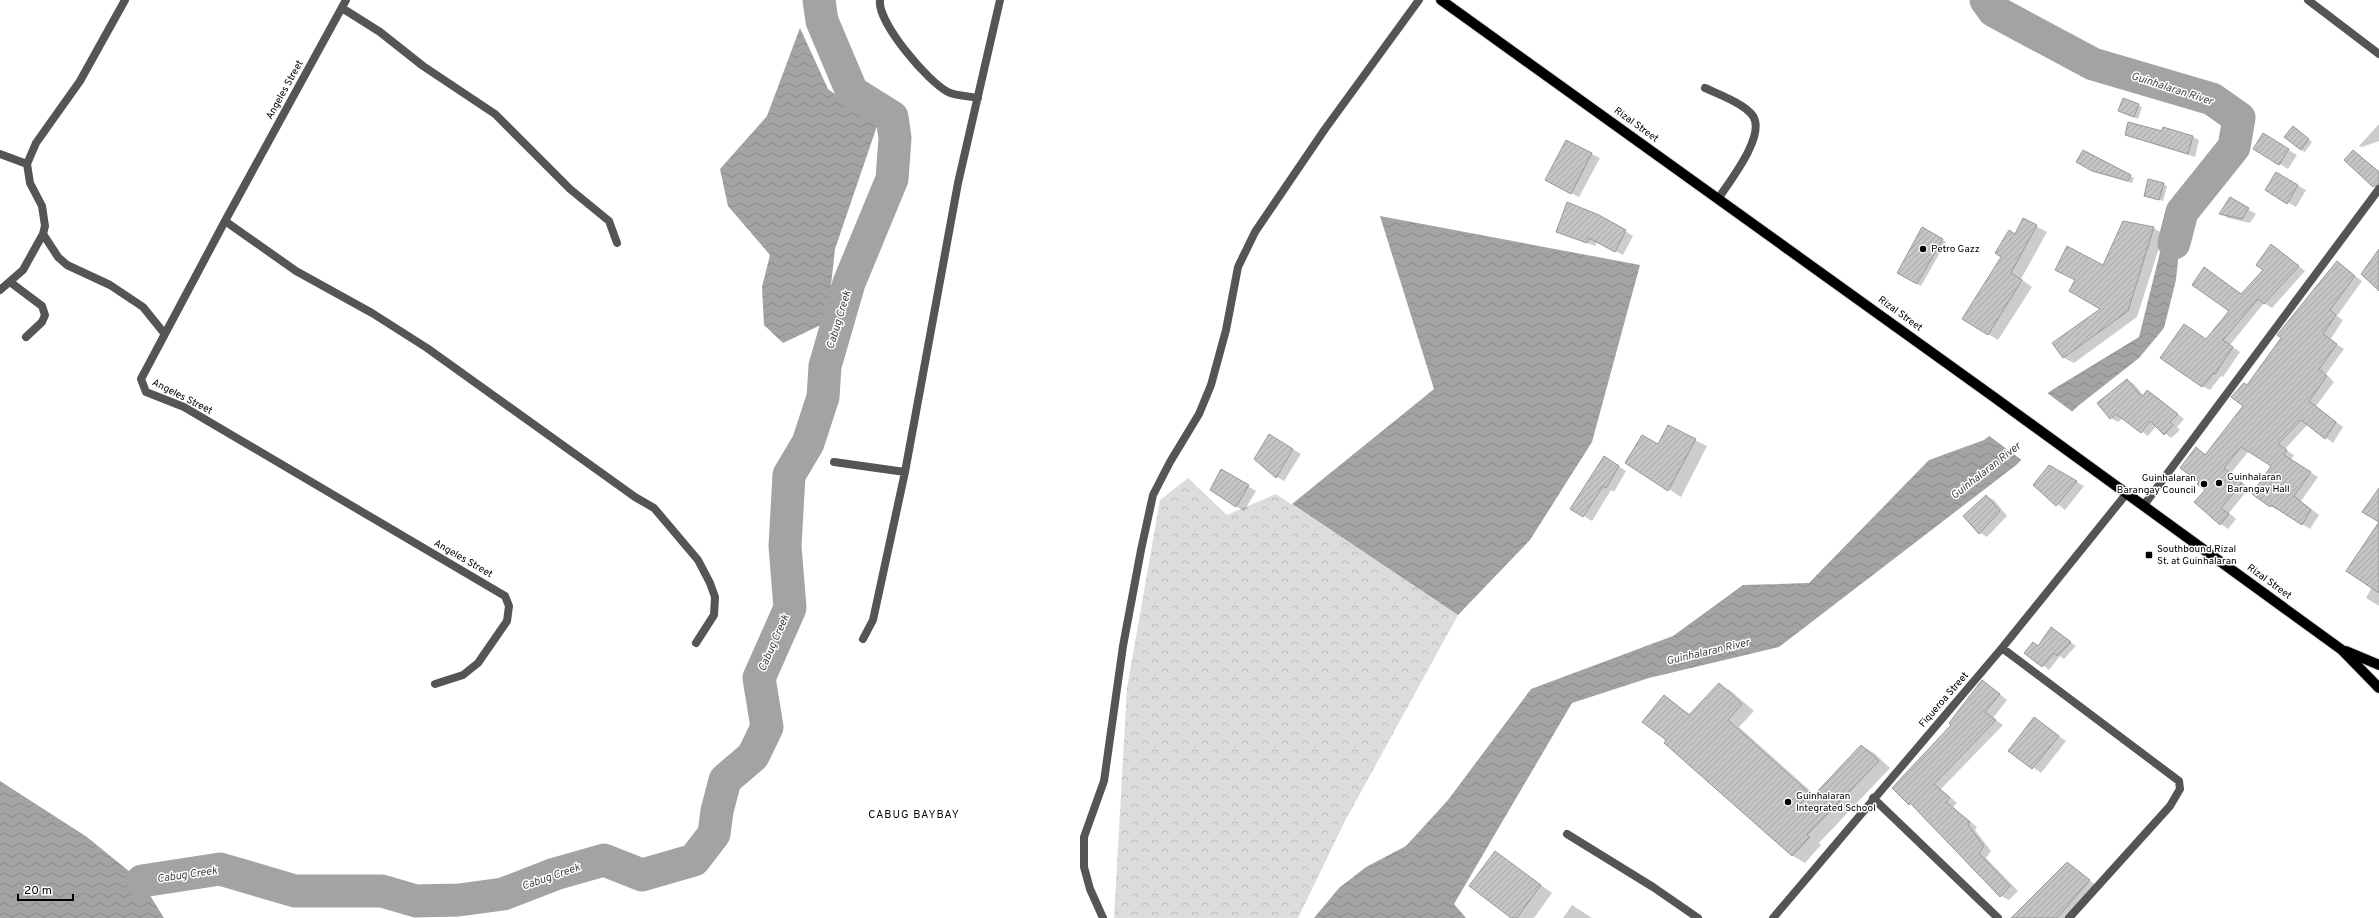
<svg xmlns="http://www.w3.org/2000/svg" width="2379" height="918" viewBox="0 0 2379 918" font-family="Overpass,sans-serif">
<defs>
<pattern id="forest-crowns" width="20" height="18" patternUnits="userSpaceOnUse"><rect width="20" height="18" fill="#dcdcdc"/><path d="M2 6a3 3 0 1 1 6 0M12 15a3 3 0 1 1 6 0" fill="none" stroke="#bbb"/></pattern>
<pattern id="water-waves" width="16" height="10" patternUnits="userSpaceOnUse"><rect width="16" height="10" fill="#a3a3a3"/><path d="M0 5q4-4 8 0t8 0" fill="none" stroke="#8b8b8b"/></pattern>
<pattern id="building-hatch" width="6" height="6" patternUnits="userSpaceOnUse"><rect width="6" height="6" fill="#c4c4c4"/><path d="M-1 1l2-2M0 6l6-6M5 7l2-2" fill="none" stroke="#a7a7a7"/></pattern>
</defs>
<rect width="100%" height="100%" fill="#fff"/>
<path fill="url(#forest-crowns)" d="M1188,478L1227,515L1276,494L1458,615L1345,821L1298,918H1114L1127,688L1160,500Z"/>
<path fill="url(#water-waves)" d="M800,28L828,89L877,126L835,249L827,322L783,343L764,325L762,287L770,255L728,206L720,169L767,116Z
M2184,199L2192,205L2180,241L2176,280L2164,328L2139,358L2078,406L2015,466L1779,647L1649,678L1572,703L1454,904L1466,918H1314L1339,888L1366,867L1406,846L1448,800L1531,689L1673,636L1743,585L1809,583L1929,460L1984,440L2052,390L2139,337L2166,228Z
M1380,216L1640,265L1592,442L1530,540L1458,615L1292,504L1434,389Z
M0,781L87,837L141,881L164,918H0Z"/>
<path fill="#fff" d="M2046,392L2074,413L2023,461L1988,435Z"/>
<path fill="#0003" d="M2123,99L2142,107L2138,119L2123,113Z
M2379,124V141L2362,147L2359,146Z
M2296,129L2312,142L2305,152L2301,150Z
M2162,132L2193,137L2199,140L2195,157L2126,135Z
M2263,135L2297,155L2288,169L2255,149Z
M1566,141L1600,158L1579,197L1554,184Z
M2083,151L2134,178L2132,183L2097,172Z
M2353,151L2379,171V189L2345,160Z
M2276,173L2306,190L2296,207L2266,190Z
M2163,184L2167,186L2163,201L2145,196Z
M2238,203L2256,214L2250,223L2228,218L2221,214Z
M1600,216L1633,236L1623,255L1597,242L1595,246L1558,232Z
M2023,219L2047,232L2021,279L2032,287L1998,340L1988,334L2016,235Z
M2152,227L2162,233V239L2137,317L2074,363L2064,358L2054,344L2102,308L2076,280L2103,266Z
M1923,229L1946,242L1921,286L1898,273Z
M2271,245L2305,271L2272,308L2264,303L2230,345L2240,352L2223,377L2221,376L2210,390L2202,386L2206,340L2231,311L2211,273L2242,294L2264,269Z
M2337,263L2362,281L2337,316L2343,320L2330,340L2344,349L2326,374L2334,382L2316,406L2343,427L2333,443L2308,424L2285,449L2294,455L2291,460L2318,477L2301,501L2319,515L2310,529L2279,509L2278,510L2270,506L2272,466L2249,451L2231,473L2249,488L2229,513L2236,519L2228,529L2221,524L2206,490L2200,482L2196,448L2207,455L2244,406L2248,386Z
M2127,380L2134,384L2144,396L2154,395L2184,419L2177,427L2180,430L2171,438L2156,426L2148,436L2123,418L2118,422L2111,418Z
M1269,435L1301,454L1284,481L1277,477Z
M1695,440L1707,446L1681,497L1626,462L1659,446Z
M1612,462L1626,471L1614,492L1611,490L1592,521L1571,508Z
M2049,466L2084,486L2065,510L2034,485Z
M1221,471L1256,491L1244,511L1236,506Z
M1986,496L1994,500L2007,516L1987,537L1980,533Z
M2379,525V606L2366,598L2372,587Z
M2051,628L2076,646L2064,659L2060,656L2049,670L2025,652L2033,643L2039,646Z
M1719,684L1731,691L1754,711L1739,727L1815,795L1862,746L1874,753L1890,768L1819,843L1821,845L1805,863L1793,856L1665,743L1667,740L1664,696L1691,715Z
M1990,686L2007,700L1993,718L2003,725L1941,789L1957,803L1953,807L1977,827L1975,830L1991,851L1986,858L2018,891L2009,900L2001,896L1916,808L1894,788Z
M2034,718L2066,741L2041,773L2010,751Z
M1495,852L1552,893L1534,918H1513Z
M2068,864L2097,886L2068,918H2026Z
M1572,905L1575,907L1592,918H1563Z"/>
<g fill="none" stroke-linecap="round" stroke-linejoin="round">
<path stroke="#a3a3a3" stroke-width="33" d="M1986,0L1994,11L2093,64L2212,99L2239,118L2234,147L2182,212L2174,243
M142,881L220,869L295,891H382L416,901L459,900L503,894L555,874L604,860L642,875L694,860L714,834L717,811L725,780L753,756L767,727L759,678L790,608L785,546L789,475L808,443L823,397L825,366L849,283L892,179L895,138L892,117L852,92L822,21L819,0"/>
</g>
<path fill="url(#building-hatch)" stroke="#999" d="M2123,98L2139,104L2134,117L2118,111Z
M2128,122L2162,131L2163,127L2193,136L2188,154L2125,135Z
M2293,126L2309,139L2301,150L2284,137Z
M2263,133L2289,149L2279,165L2253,149Z
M1566,140L1592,153L1571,194L1545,180Z
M2083,150L2131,175L2128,181L2092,171L2076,162Z
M2353,150L2379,172V184L2373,187L2344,160Z
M2276,172L2298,185L2287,204L2265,190Z
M2148,179L2164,183L2159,200L2144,196Z
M2230,197L2249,208L2242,219L2219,214Z
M1567,202L1599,215L1626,230L1615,252L1589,238L1587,243L1556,232Z
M2023,218L2037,225L2011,273L2022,280L1988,335L1962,319L2001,257L1995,253L2009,230L2015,234Z
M2123,221L2154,227L2128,311L2063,358L2052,343L2100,309L2069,291L2075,280L2055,270L2067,246L2103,265Z
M1922,227L1943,239L1917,284L1897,273Z
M2271,244L2299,266L2264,304L2258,299L2223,340L2233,347L2215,374L2214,373L2202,387L2160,358L2184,324L2206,339L2229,311L2192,285L2204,267L2241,294L2263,270L2256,265Z
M2379,249V291L2361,274Z
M2337,261L2355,276L2330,310L2336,315L2323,334L2337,344L2319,369L2327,376L2309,401L2336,422L2325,439L2301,420L2278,444L2287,450L2284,455L2311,472L2294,496L2311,510L2302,525L2271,505L2270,507L2252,494L2271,466L2241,447L2224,468L2242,483L2221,508L2229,514L2220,525L2194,502L2205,490L2197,484L2199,482L2180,468L2196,447L2205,455L2243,406L2231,397L2244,383L2247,385L2281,338L2277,335Z
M2127,379L2142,397L2147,390L2178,414L2170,422L2173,425L2164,435L2150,421L2141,433L2116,414L2110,419L2097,403Z
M1668,425L1696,439L1668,491L1625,463L1642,435L1658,444Z
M1269,434L1293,449L1276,478L1254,459Z
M1604,456L1619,466L1606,488L1603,486L1583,517L1570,509Z
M2049,465L2077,481L2056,506L2033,485Z
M1221,469L1249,485L1236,507L1210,490Z
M2379,488V593L2346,571L2379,522L2362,512Z
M1986,495L2000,511L1979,534L1963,516Z
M2051,627L2071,642L2057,656L2054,653L2042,667L2024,653L2033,642L2038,646Z
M1982,680L2000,694L1985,712L1996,720L1934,784L1950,798L1946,802L1970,822L1968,825L1984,846L1979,853L2010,886L2000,897L1910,803L1909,805L1892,788L1951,725L1949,723Z
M1719,683L1742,704L1728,720L1813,796L1861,745L1879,761L1807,835L1810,837L1792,856L1664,743L1666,740L1642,722L1664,695L1689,715Z
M2034,717L2059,736L2032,769L2008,751Z
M1495,851L1541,885L1517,918H1511L1469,886Z
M2067,862L2090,880L2057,918H2011Z"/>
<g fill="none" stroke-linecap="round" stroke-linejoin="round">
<defs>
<path id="primary" d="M1441,0L1991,395L2342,650L2379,688
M2346,651L2379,665"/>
</defs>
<use href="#primary" stroke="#dbdbdb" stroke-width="12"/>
<path stroke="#555" stroke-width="8" d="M346,0L225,221L141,379L146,392L184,407L505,596L509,606L507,621L478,663L463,675L435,684
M880,0C877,22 928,82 948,92C956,96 969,96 978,98
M2308,0L2379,54
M342,8L380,32L423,66L495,114L570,189L609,221L617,243
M1705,88C1718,94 1745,104 1753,116C1766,136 1729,182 1718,199
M0,154L27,164
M225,221L296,271L372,313L427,348L635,497L654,508L698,560L710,583L715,597L714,615L696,643
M43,234L58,257L67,265L110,285L143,307L164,333
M10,282L42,306L45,315L42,322L26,337
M0,290L23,270L43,234L45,226L42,206L30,183L27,164L36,143L80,81L125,0
M834,462L905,472L958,183L1000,0
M2144,505L2379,189
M863,639L873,620L905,472
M2002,648L2179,781L2180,789L2170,806L2069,918
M1873,798L1998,918
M1567,834L1653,887L1698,918
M1103,918L1090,889L1084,867V837L1104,781L1123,646L1141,550L1153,495L1170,462L1199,414L1211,385L1226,330L1238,267L1255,232L1325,129L1419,0
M1773,918L2002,648L2127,493"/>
<use href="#primary" stroke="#000" stroke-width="10"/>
</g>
<g fill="#000" stroke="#fff" stroke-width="1.5">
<circle cx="1923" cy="249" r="4"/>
<circle cx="2219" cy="483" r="4"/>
<circle cx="2204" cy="484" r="4"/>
<rect x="2145" y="551" width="8" height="8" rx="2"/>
<circle cx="1788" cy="802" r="4"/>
</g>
<g text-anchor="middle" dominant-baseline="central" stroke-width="3" stroke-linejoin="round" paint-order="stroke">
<g font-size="10" fill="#000" stroke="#fff">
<text transform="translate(285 90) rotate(-61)">Angeles Street</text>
<text transform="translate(1636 125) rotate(36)">Rizal Street</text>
<text transform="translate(1900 314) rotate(36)">Rizal Street</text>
<text transform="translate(182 397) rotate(27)">Angeles Street</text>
<text transform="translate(463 559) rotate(30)">Angeles Street</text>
<text transform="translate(2269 582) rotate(36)">Rizal Street</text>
<text transform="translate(1944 700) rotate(-49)">Fiqueroa Street</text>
</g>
<g font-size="10" fill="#000" stroke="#fff" text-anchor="start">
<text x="1931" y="249">Petro Gazz</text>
<text x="2227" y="477">Guinhalaran<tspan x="2227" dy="12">Barangay Hall</tspan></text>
<text x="2196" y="478" text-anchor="end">Guinhalaran<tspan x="2196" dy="12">Barangay Council</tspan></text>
<text x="2157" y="549">Southbound Rizal<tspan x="2157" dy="12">St. at Guinhalaran</tspan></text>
<text x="1796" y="796">Guinhalaran<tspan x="1796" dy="12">Integrated School</tspan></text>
</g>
<g font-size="11" font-style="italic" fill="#444" stroke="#fff">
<text transform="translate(2172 89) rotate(18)">Guinhalaran River</text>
<text transform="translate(839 320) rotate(-73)">Cabug Creek</text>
<text transform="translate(1986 471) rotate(-38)">Guinhalaran River</text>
<text transform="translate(774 643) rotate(-66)">Cabug Creek</text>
<text transform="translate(1708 652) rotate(-13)">Guinhalaran River</text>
<text transform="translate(187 875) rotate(-8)">Cabug Creek</text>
<text transform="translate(551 877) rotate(-19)">Cabug Creek</text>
</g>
<g font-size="11" letter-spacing="1" fill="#000" stroke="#fff">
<text x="914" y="815">CABUG BAYBAY</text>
</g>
</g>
<path d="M18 894v6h55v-6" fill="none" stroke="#000000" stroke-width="2"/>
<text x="24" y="894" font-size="12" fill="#000000" stroke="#ffffff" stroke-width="3" paint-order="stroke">20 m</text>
</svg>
